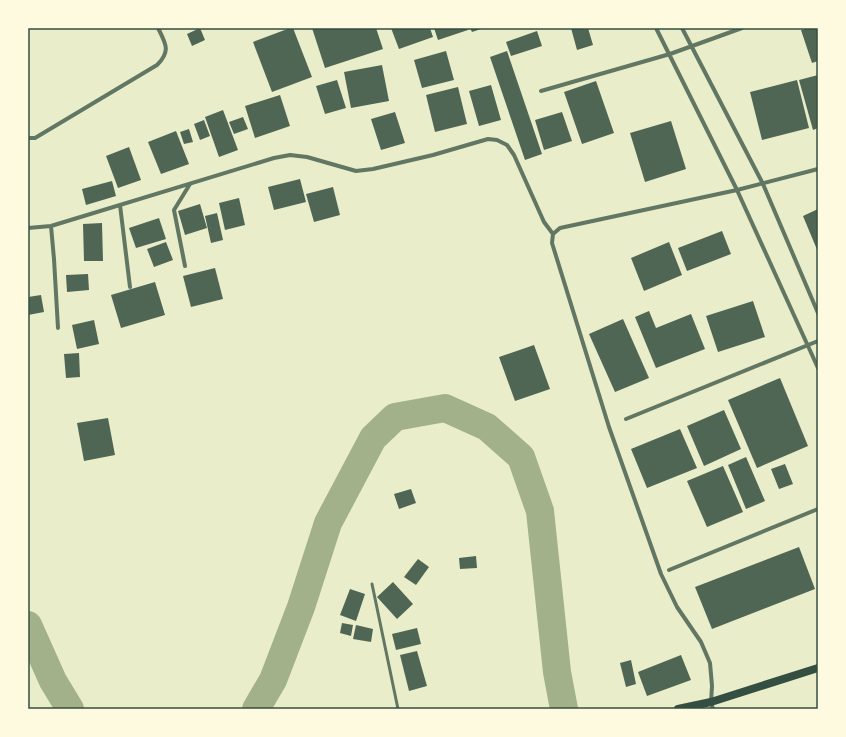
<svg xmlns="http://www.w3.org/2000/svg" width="846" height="737" viewBox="0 0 846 737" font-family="'Work Sans',sans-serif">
<rect width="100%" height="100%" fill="#e9edc9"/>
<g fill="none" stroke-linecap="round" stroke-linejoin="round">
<path stroke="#a3b18a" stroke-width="28" d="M28,625L53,681L70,709
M256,709L273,680L301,607L328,523L373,438L395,417L445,408L487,427L521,457L540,511L557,672L564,709"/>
</g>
<path fill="#4f6655" d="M200,28L205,40L192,46L187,34Z
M290,28H293L312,77L272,92L253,42Z
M312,28H376L383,49L325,68Z
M391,28H430L433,37L399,49Z
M434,28H467L468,30L438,40Z
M470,28H484L472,32Z
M571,28H588L593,45L577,50Z
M809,28H818V61L812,63L801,30Z
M537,31L542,46L511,56L506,42Z
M446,51L454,80L422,88L414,60Z
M507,51L542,154L525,160L490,57Z
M382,65L389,101L351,108L344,72Z
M818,75V128L813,130L799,80Z
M337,80L346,108L325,114L316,86Z
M797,80L809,128L762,140L750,92Z
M596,81L614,133L582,144L564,92Z
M491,85L501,120L479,126L469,91Z
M458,87L467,124L435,132L426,95Z
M280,95L290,126L255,138L245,106Z
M223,110L238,150L219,157L205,117Z
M395,112L405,143L381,150L371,119Z
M562,112L572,141L544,150L535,120Z
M243,117L248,129L234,134L229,122Z
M204,120L210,136L200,140L194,124Z
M671,121L686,169L645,182L630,133Z
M189,129L193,142L184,144L180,132Z
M176,131L189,164L161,174L148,142Z
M129,147L141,180L118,188L106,156Z
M300,179L306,202L274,210L268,187Z
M112,181L116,196L86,205L82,189Z
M333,187L340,215L314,222L306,194Z
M239,198L245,225L225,230L219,203Z
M200,204L207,228L185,235L178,211Z
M818,209V252L803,216Z
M217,213L223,240L211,243L205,216Z
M159,218L166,239L136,248L129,228Z
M102,223L103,261H84L83,224Z
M722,231L731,254L687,271L678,248Z
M166,242L173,260L154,267L147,249Z
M669,242L682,275L644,291L631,258Z
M215,268L223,299L191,307L183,276Z
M88,274L89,290L67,292L66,275Z
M155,282L165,315L121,328L111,295Z
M41,295L44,312L28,315V297Z
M753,301L765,337L718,352L706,316Z
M649,311L656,328L691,314L705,349L656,368L635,317Z
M623,319L649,378L615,392L589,334Z
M94,320L99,344L77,349L72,325Z
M534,345L550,389L515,401L499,357Z
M79,353L80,377L66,378L64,354Z
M780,378L808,446L757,468L728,400Z
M724,410L741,449L704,466L687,426Z
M108,418L115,455L84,461L77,423Z
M680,429L697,468L647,488L631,449Z
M746,457L765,501L746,509L728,465Z
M785,464L793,484L779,489L771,469Z
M723,466L743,512L707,527L687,481Z
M411,489L416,503L399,509L394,494Z
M799,547L815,589L712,629L695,587Z
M476,556L477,568L460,569L459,558Z
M418,559L429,567L416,585L404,577Z
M393,582L413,604L397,619L377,597Z
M350,589L365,594L356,621L340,615Z
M342,623L353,625L351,636L340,633Z
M356,625L373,629L371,642L353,639Z
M417,628L421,644L396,650L392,634Z
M417,651L427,686L409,691L400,655Z
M681,655L691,680L647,696L638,672Z
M631,660L636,684L626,687L620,663Z"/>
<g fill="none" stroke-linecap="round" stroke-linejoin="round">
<path stroke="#617663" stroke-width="3" d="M372,584L398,709"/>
<path stroke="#617663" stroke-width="4" d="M656,28L737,190L818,368
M682,28L763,184L818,313
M541,91L670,54L742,28
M28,138H35L157,65C171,51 166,44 158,28
M120,205L130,287
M51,226L54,259L58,328
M28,228L51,226L274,158L290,155L307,157L356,171L373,169L433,155L488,139L497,140L507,145L514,155L544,222L553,234
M553,234L552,243L609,427L661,574L677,607L701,642L710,663L712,686L711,702L713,709
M553,234L560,228L737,190L818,169
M185,266L174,210L190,184
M626,419L818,341
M669,570L818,509"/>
<path stroke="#344e41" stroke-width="8" d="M678,709L711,702L818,668"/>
</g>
<rect width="846" height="737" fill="none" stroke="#fefae0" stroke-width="58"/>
<rect x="29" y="29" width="788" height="679" fill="none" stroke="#344e41" stroke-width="1.5"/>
</svg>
